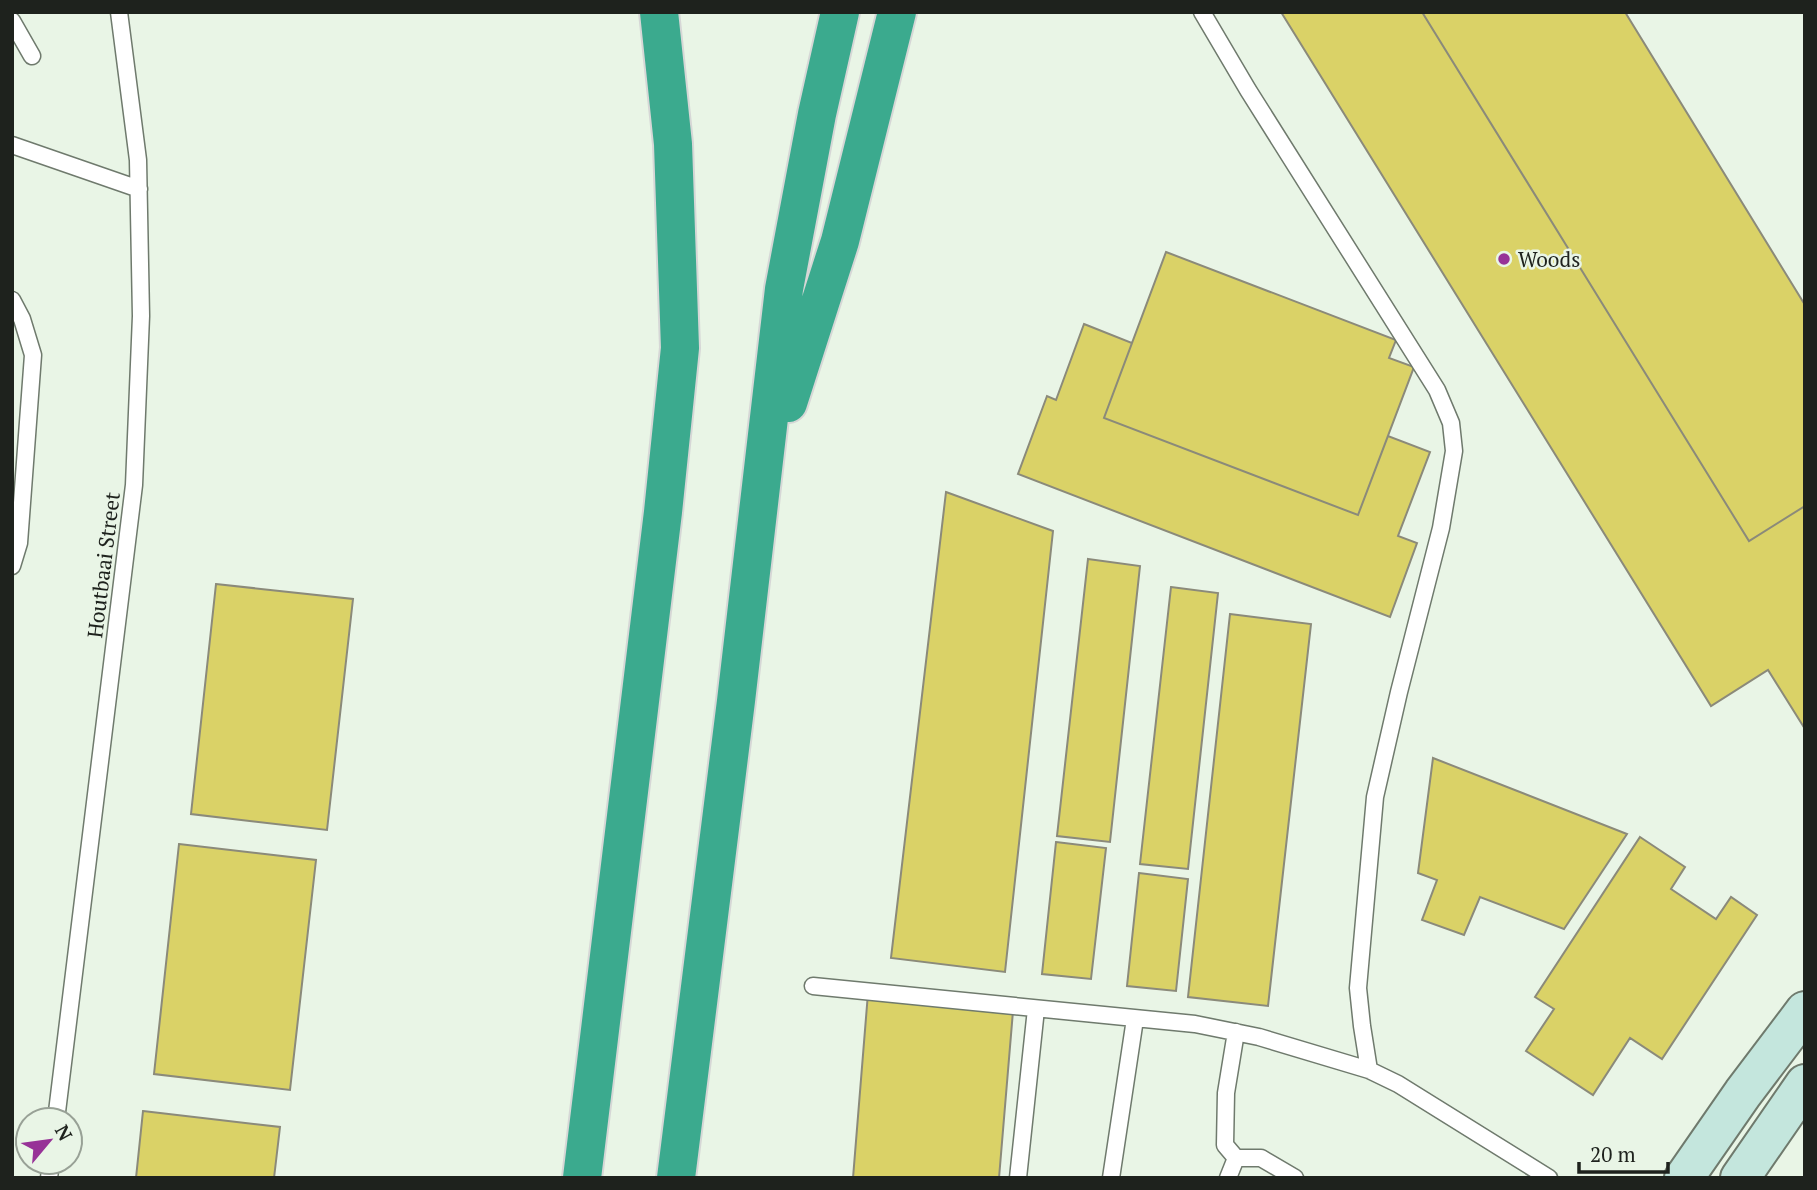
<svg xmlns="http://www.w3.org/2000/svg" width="1817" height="1190" viewBox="0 0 1817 1190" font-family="'PT Serif',serif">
<rect width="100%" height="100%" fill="#e9f5e6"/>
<path fill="#dad267" stroke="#8b8a7a" stroke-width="2" d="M1281,12H1422L1749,541L1805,506V729L1768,670L1711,706Z
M1422,12H1625L1805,305V506L1749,541Z
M1166,252L1396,340L1389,358L1414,367L1358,515L1104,418Z
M1084,324L1132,343L1104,418L1358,515L1388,436L1430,452L1398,536L1417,543L1390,617L1018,474L1047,396L1056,400Z
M946,492L1053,531L1005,972L891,958Z
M1088,559L1140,566L1110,842L1057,836Z
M216,584L353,599L327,830L191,814Z
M1171,587L1218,593L1188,869L1140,864Z
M1230,614L1311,624L1268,1006L1188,997Z
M1433,758L1627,834L1564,929L1480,897L1464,935L1422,920L1437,880L1418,873Z
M1640,837L1685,867L1671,889L1716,919L1731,897L1757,915L1662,1059L1630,1038L1593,1095L1526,1051L1554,1009L1535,997Z
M1056,842L1106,848L1091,979L1042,974Z
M179,844L316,860L290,1090L154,1074Z
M1139,873L1188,879L1176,991L1127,986Z
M868,993L1013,1011L999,1178H853Z
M143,1111L280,1127L274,1178H136Z"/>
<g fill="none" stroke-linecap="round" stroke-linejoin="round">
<defs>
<path id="lane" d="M1202,12L1248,90L1437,390L1451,423L1454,451L1441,528L1399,692L1375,797L1358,988L1362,1026L1369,1070
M12,21L32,56
M12,145L139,189
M12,300L22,319L33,355L19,543L12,566
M813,986L1195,1024L1259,1037L1369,1070L1398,1084L1549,1178
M1236,1032L1226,1093L1225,1145L1236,1158H1261L1295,1178
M56,1120L134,485L141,316L138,160L119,12
M49,1178L51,1162
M1018,1178L1036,1009
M1111,1178L1135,1019
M1228,1178L1236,1158"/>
<path id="secondary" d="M1684,1178L1743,1093L1805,1011
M1740,1178L1805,1084"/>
<path id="highway" d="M788,403L840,241L897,12
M582,1178L663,512L680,348L673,144L659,12
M676,1178L736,701L784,289L817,114L840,12"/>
</defs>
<use href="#lane" stroke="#6f7a6d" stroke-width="19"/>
<use href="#secondary" stroke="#6f7a6d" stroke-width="42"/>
<use href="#highway" stroke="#d6d7d6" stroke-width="42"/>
<use href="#lane" stroke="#fff" stroke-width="16"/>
<use href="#secondary" stroke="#c4e6dd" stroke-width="38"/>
<use href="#highway" stroke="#3baa8e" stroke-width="38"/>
</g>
<circle fill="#973297" stroke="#e9f5e6" stroke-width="2.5" cx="1504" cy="259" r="7"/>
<g text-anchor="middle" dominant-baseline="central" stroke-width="5" stroke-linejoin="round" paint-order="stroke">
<g font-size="21" fill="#1e221d" stroke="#e9f5e6" text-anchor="start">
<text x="1518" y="259">Woods</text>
</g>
<g font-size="21" fill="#1e221d" stroke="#e9f5e6">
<text transform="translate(103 565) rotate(-83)">Houtbaai Street</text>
</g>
</g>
<rect width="1817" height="1190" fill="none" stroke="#1e221d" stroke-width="28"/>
<g transform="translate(49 1141) rotate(61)"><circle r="33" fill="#e9f5e6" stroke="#98a196" stroke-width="2"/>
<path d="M0-5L12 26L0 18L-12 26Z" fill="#973297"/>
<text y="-10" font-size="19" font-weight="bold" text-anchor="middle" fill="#1e221d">N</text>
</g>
<path d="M1579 1162v10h89v-10" fill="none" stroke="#1e221d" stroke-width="3.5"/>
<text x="1590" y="1162" font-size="21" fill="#1e221d" stroke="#e9f5e6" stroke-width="5" paint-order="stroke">20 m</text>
</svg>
